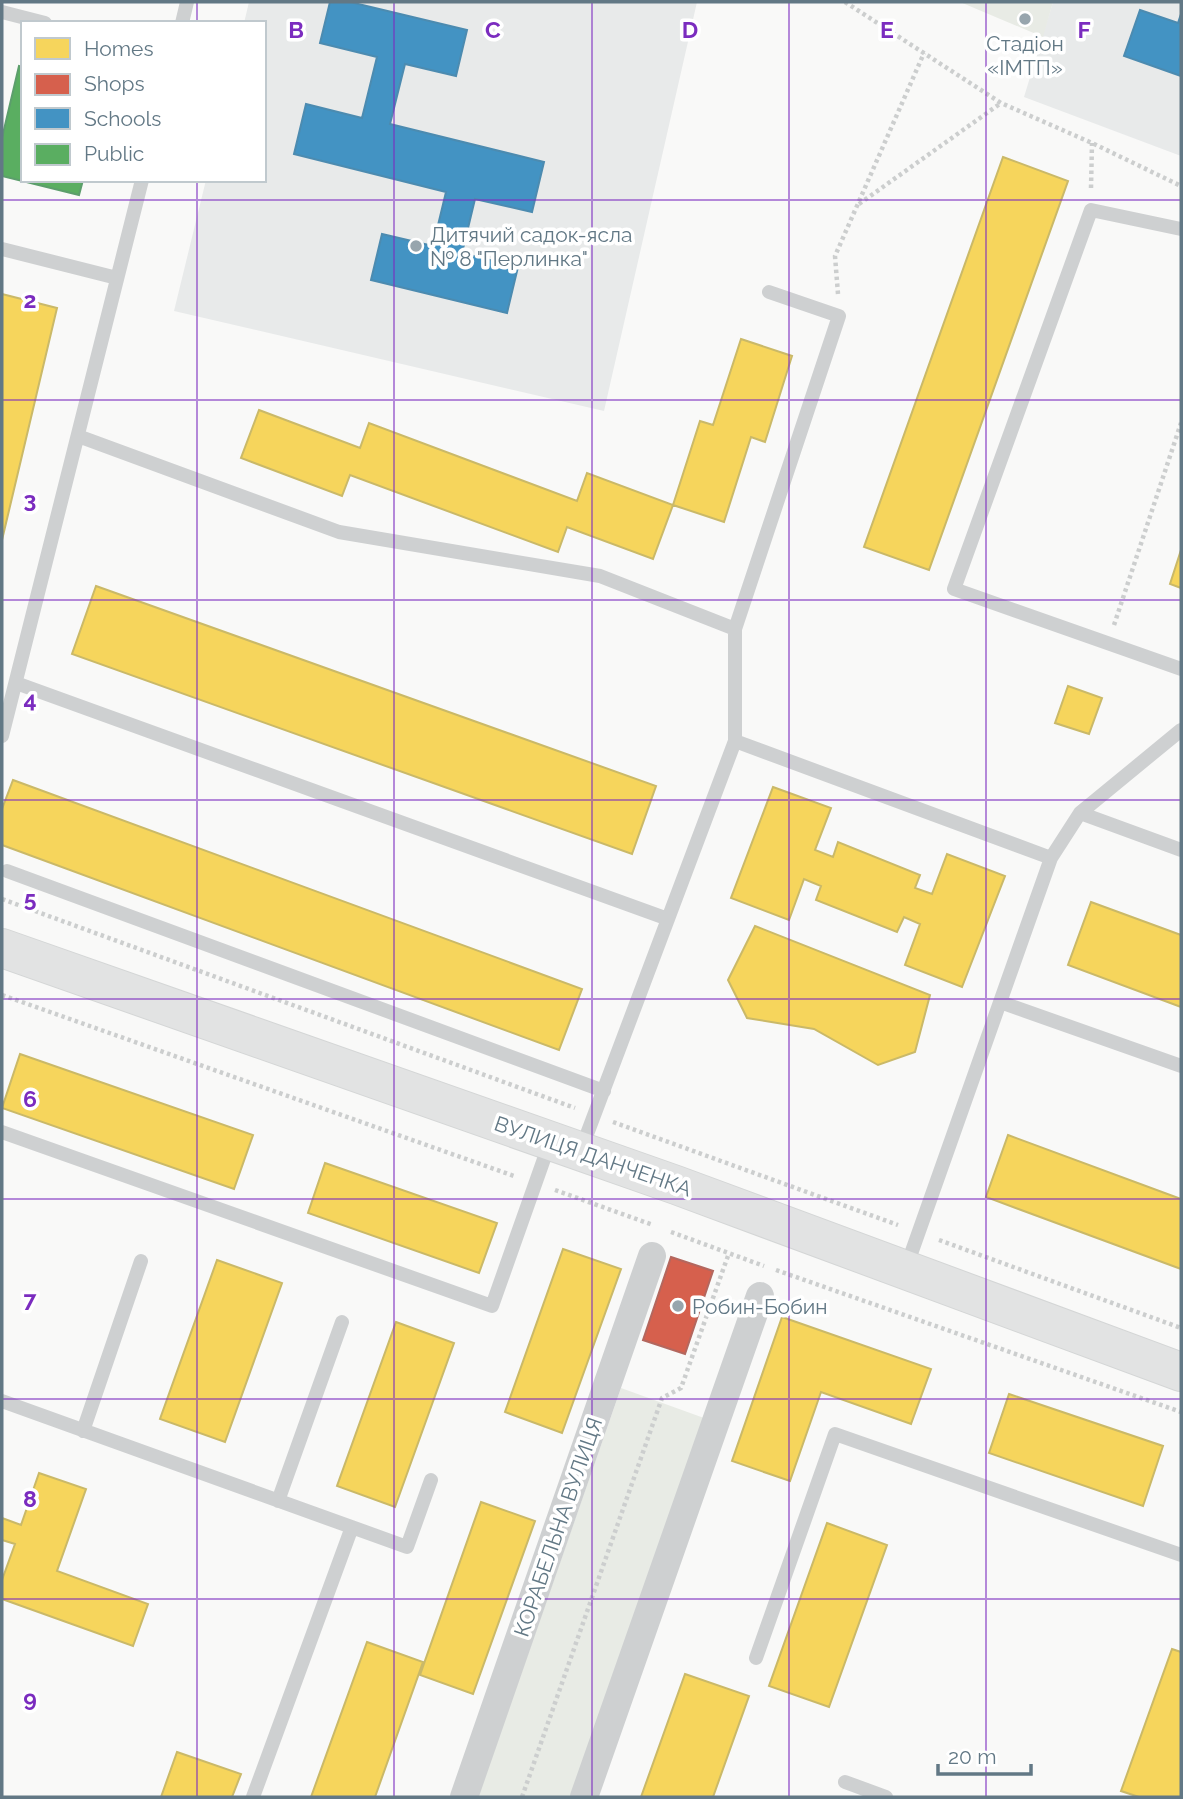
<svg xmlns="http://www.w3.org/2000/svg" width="1183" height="1799" viewBox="0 0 1183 1799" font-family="Raleway,sans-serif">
<rect width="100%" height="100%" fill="#f9f9f8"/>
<path fill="#e8eaea" d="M249,2H697L604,411L174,311L206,180H264V23H244Z
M1053,2H1181V156L1024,97Z"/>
<path fill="#e8ebe5" d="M960,2H1053L1043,37Z
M621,1388L704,1418L570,1797H478Z"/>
<path fill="#f6d55c" stroke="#cab968" stroke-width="2" d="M1003,157L1068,181L929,570L864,547Z
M2,294L57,308L2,540Z
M741,339L792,356L765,442L751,437L724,522L673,505L700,421L713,425Z
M259,410L360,448L369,423L577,501L587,473L673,505L653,559L567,527L558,552L350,475L342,496L241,458Z
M1181,550V588L1170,584Z
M96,586L656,786L632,854L72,654Z
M1068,686L1102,698L1089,734L1055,723Z
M13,780L582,989L559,1050L2,845V809Z
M773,787L831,808L815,850L833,857L838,842L920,875L915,888L932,894L947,854L1005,876L962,987L905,965L920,924L904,917L897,932L816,900L821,886L804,879L789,920L731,898Z
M1091,902L1181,935V1007L1068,965Z
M755,926L930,995L915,1052L878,1065L814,1029L747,1018L728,980Z
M20,1054L253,1135L234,1189L2,1108Z
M1008,1135L1181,1199V1269L986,1197Z
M325,1163L497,1223L479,1273L308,1213Z
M563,1249L621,1269L562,1433L505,1412Z
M217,1260L282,1283L225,1442L160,1419Z
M782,1317L931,1369L911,1424L821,1392L790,1481L732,1461Z
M396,1322L454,1343L395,1507L337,1486Z
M1009,1394L1163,1446L1143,1506L989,1453Z
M39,1473L86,1489L57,1571L148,1604L133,1646L2,1599V1580L15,1544L2,1540V1518L21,1525Z
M481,1502L535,1521L473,1694L420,1675Z
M827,1523L887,1545L829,1707L769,1686Z
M367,1642L423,1662L375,1797H311Z
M1172,1649L1181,1652V1797H1139L1121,1791Z
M685,1674L749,1696L713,1797H641Z
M177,1752L241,1774L232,1797H161Z"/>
<path fill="#d6604d" stroke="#b3675e" stroke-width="2" d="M671,1257L713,1271L685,1354L643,1340Z"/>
<path fill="#4393c3" stroke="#4c8bb0" stroke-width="2" d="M330,2H350L467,30L456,76L405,64L390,124L544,162L532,212L475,199L462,253L518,267L507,313L371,280L382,234L433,246L446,192L294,154L306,104L362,118L377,57L320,43Z
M1140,10L1178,23L1181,14V76L1124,56Z"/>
<path fill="#5aae61" stroke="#5c9e6c" stroke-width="2" d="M19,66L23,67V180H83L79,195L2,176V138Z"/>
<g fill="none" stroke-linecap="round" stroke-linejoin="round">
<defs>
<path id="secondary" d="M2,948L676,1185L1181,1372"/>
</defs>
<use href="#secondary" stroke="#d4d6d6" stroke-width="40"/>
<path stroke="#cccece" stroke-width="4.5" stroke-dasharray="3.5 3.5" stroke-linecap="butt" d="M845,2L1001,103L1092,143L1181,186
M1091,188L1092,143
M859,204L1001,103
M838,294L835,256L924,53
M1114,625L1181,423
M2,899L575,1108
M2,995L514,1176
M613,1122L898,1225
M555,1190L653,1225
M671,1232L764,1266
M939,1240L1181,1328
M776,1270L1181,1412
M522,1797L662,1398L681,1388L729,1253"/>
<path stroke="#ced0d1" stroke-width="14" d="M2,12L45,23
M182,23L187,2
M1181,229L1091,210L954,589L1181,669
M2,249L117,278
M78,436L339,532L600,576L735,629
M16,683L668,919
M2,736L142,180
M735,741L1051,858
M1080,813L1181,850
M7,871L604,1091
M1000,1002L1181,1066
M2,1132L492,1306L550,1142
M581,1150L735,741V629L839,316L769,292
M906,1268L1051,858L1080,813L1181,730
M2,1401L407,1547L431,1480
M83,1431L141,1261
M278,1501L342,1322
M756,1658L835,1434L1181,1555
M845,1782L886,1797
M253,1797L352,1527"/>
<path stroke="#ced0d1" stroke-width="28" d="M464,1797L652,1256
M584,1797L760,1296"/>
<use href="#secondary" stroke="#e2e3e3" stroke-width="38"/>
</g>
<path fill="none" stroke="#7b2cbf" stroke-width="2" stroke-opacity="0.55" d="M197,2V23M394,2V1797M592,2V1797M789,2V1797M986,2V1797M197,180V1797M2,200H1181M2,400H1181M2,600H1181M2,800H1181M2,999H1181M2,1199H1181M2,1399H1181M2,1599H1181"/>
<g fill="#97a5ad" stroke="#fff" stroke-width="2.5">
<circle cx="1025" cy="19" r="7"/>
<circle cx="416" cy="246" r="7"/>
<circle cx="678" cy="1306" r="7"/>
</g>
<g text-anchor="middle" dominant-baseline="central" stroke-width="7" stroke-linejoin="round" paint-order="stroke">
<g font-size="21" fill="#627885" stroke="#fff" text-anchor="start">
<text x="1025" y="43" text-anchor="middle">Стадіон<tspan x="1025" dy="24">«ІМТП»</tspan></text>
<text x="430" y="234">Дитячий садок-ясла<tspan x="430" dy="24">№ 8 "Перлинка"</tspan></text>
<text x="692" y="1306">Робин-Бобин</text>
</g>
<g font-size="21" fill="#627885" stroke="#fff">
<text transform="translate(593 1156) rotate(19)">ВУЛИЦЯ ДАНЧЕНКА</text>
<text transform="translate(558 1527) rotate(-71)">КОРАБЕЛЬНА ВУЛИЦЯ</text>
</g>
</g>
<g font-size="23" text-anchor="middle" font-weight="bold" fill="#7b2cbf" stroke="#fff" stroke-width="7" stroke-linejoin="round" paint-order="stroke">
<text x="296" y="38">B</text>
<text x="493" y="38">C</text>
<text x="690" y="38">D</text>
<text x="887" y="38">E</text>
<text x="1084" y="38">F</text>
<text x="30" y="308">2</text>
<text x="30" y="508">3</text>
<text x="30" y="708">4</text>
<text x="30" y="907">5</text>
<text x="30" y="1107">6</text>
<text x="30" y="1307">7</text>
<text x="30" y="1507">8</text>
<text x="30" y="1707">9</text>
</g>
<rect width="1183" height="1799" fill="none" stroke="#627885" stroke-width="7"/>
<rect x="21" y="21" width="245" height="161" fill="#ffffff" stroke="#c0c9ce" stroke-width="2"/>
<rect x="35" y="38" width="35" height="21" fill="#f6d55c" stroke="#c0c9ce" stroke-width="2"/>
<text x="84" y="56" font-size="21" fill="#627885">Homes</text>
<rect x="35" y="74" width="35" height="21" fill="#d6604d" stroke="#c0c9ce" stroke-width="2"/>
<text x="84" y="91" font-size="21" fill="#627885">Shops</text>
<rect x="35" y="108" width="35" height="21" fill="#4393c3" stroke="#c0c9ce" stroke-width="2"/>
<text x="84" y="126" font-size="21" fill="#627885">Schools</text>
<rect x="35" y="144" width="35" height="21" fill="#5aae61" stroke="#c0c9ce" stroke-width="2"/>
<text x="84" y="161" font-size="21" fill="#627885">Public</text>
<path d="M938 1764v10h93v-10" fill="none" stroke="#627885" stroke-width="3.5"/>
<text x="948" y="1764" font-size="21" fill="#627885" stroke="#ffffff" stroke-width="5" paint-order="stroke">20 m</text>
</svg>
